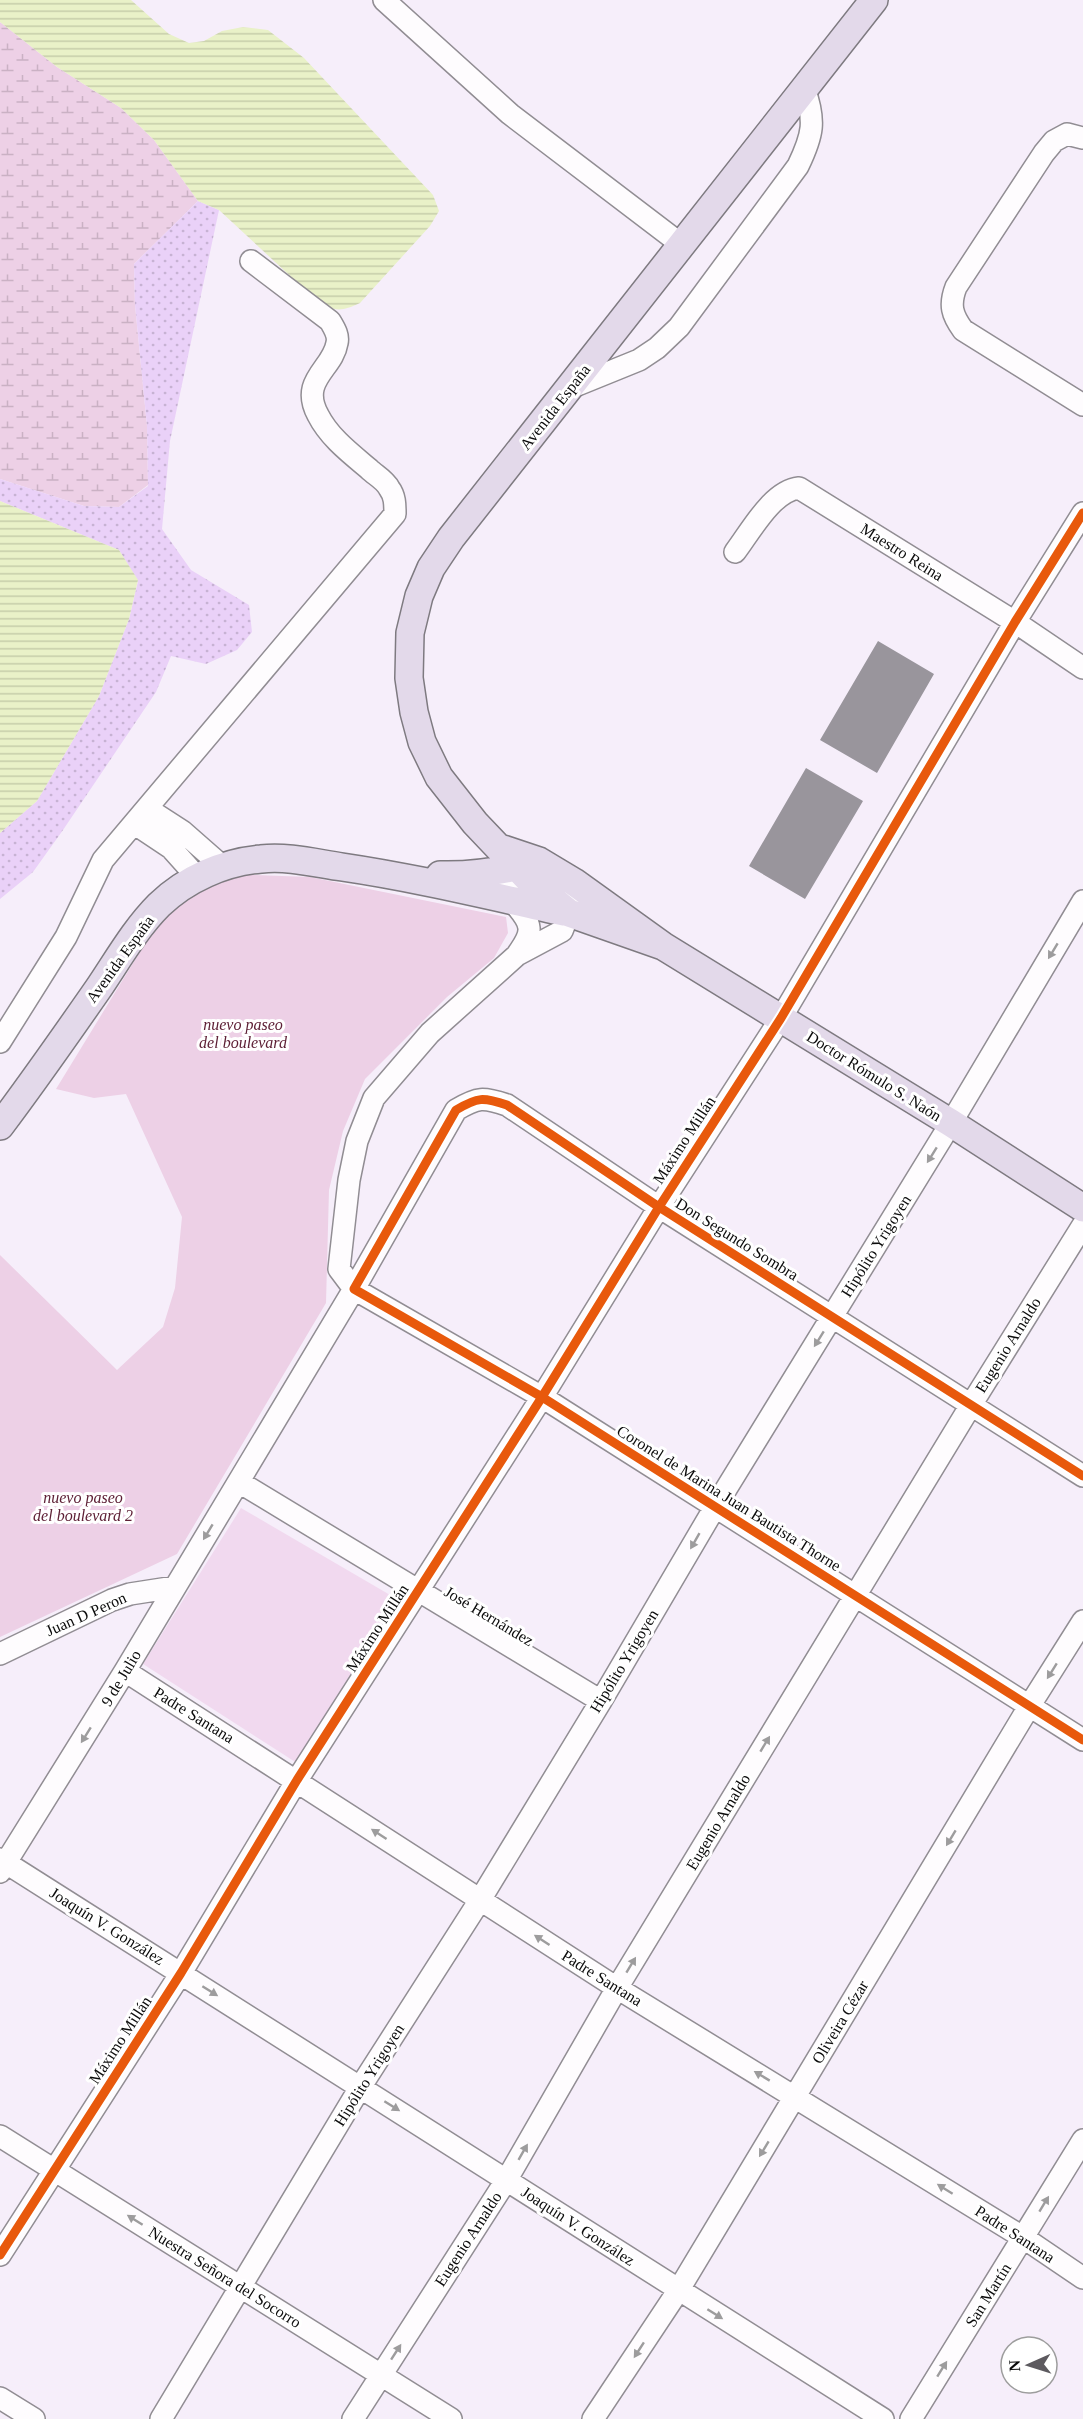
<svg xmlns="http://www.w3.org/2000/svg" width="1083" height="2419" viewBox="0 0 1083 2419" font-family="'Times New Roman',serif">
<defs>
<pattern id="wetland-marsh" width="20" height="14" patternUnits="userSpaceOnUse" patternTransform="scale(1.5)"><rect width="20" height="14" fill="#edd0e6"/><path d="M1 5h8M5 5V1M11 12h8M15 12V8" fill="none" stroke="#cab1c4"/></pattern>
<pattern id="sand-dots" width="8" height="8" patternUnits="userSpaceOnUse" patternTransform="scale(1.5)"><rect width="8" height="8" fill="#ead1f8"/><path d="M2 2h.1M6 6h.1" fill="none" stroke="#c7b2d3" stroke-width="1.8" stroke-linecap="round"/></pattern>
<pattern id="water-rules" width="6" height="5" patternUnits="userSpaceOnUse" patternTransform="scale(1.5)"><rect width="6" height="5" fill="#e9f1c8"/><path d="M0 2.5h6" fill="none" stroke="#c6cdaa"/></pattern>
</defs>
<rect width="100%" height="100%" fill="#f6eefa"/>
<path fill="#edd0e6" d="M227,874L310,877L506,917L508,933L494,958L447,997L365,1079L343,1131L329,1190L326,1303L177,1554L0,1637V1255L117,1370L163,1327L175,1288L182,1217L126,1094L94,1098L56,1089L160,919Z"/>
<path fill="url(#wetland-marsh)" d="M0,22L57,67L121,108L154,140L198,201L134,264L135,305L147,426L148,485L119,507L84,506L0,479Z"/>
<path fill="url(#sand-dots)" d="M198,201L219,210L170,441L162,529L191,570L249,605L252,632L237,650L206,664L171,656L156,692L63,830L33,872L0,899V833L37,801L99,696L129,619L138,581L119,550L0,501V479L84,506L119,507L148,486L147,426L135,305L134,264Z"/>
<path fill="#f1d9ef" d="M241,1508L397,1599L300,1765L143,1664Z"/>
<path fill="url(#water-rules)" d="M0,0H131L169,34L189,43L204,41L222,31L243,27L268,30L304,58L433,195L439,211L430,226L360,303C339,313 333,311 315,299L219,210L198,201L154,140L121,108L57,67L0,22Z
M0,501L119,550L138,580L129,619L99,696L37,801L0,833Z"/>
<path fill="#99959c" d="M878,641L934,674L877,773L820,740Z
M806,768L863,801L805,899L749,866Z"/>
<g fill="none" stroke-linecap="round" stroke-linejoin="round">
<defs>
<path id="minor" d="M384,0L510,114L682,245
M1083,138L1067,134L1054,141L1044,153L956,287C949,305 952,315 963,330L1083,405
M570,388L639,360L657,348L679,327L798,166C813,135 816,121 804,88
M735,552C751,531 772,491 799,488L1015,622L1083,668
M148,809L182,831L223,867
M135,824L171,848L197,877
M512,860C508,874 506,891 514,903C520,911 528,918 529,928C530,938 522,947 517,955
M0,1042L66,937L103,860L395,514C395,504 395,496 389,488C385,480 375,475 369,469C350,453 329,437 318,415C299,380 333,369 337,343C339,335 334,328 330,321L251,261
M1083,1476L659,1207L507,1105C483,1097 478,1097 456,1110L354,1289L542,1397L1083,1740
M239,1482L601,1701
M0,1654L112,1600L130,1594L175,1587
M125,1671L617,1988L1024,2238L1083,2278
M0,1859L883,2419
M0,1872L125,1671L354,1289L339,1269L349,1180L357,1141L374,1098L430,1033L517,955L562,931L569,913L571,900
M0,2136L451,2419
M0,2255L181,1973L297,1780L542,1397L659,1207L781,1018L1015,622L1083,513
M0,2398L34,2419
M161,2419L361,2086L480,1900L601,1701L715,1507L951,1123L1083,901
M353,2419L507,2179L617,1988L971,1405L1083,1225
M593,2419L678,2291L1030,1705L1083,1621
M911,2419L1083,2140"/>
<path id="major" d="M503,849L539,861L574,882L663,946L951,1123L1083,1208
M440,875C472,876 502,871 532,863
M663,946L569,913L532,883L475,823L439,777L422,742L414,712L409,678L410,633L419,596L431,568L451,538L874,0
M0,1126C34,1081 66,1035 98,989C117,961 135,929 159,905C186,879 224,862 261,859C288,856 315,863 342,867C417,878 490,896 564,912"/>
</defs>
<use href="#minor" stroke="#918d93" stroke-width="24"/>
<use href="#major" stroke="#7e7a80" stroke-width="30"/>
<use href="#minor" stroke="#fefcfe" stroke-width="21"/>
<use href="#major" stroke="#e3d9ea" stroke-width="27"/>
<defs>
<path id="cycleway" d="M1083,1476L659,1207L507,1105C483,1097 478,1097 456,1110L354,1289L542,1397L1083,1740
M0,2255L181,1973L297,1780L542,1397L659,1207L781,1018L1015,622L1083,513"/>
</defs>
<use href="#cycleway" stroke="#fff" stroke-width="13"/>
<use href="#cycleway" stroke="#e8590c" stroke-width="9"/>
</g>
<defs><path id="oneway-solid" d="M-6-.8H1V-3.2L6.5 0L1 3.2V.8H-6Z" transform="scale(1.5)"/></defs>
<g fill="#9d9c9d">
<use href="#oneway-solid" transform="translate(1053 951) rotate(121)"/>
<use href="#oneway-solid" transform="translate(932 1155) rotate(122)"/>
<use href="#oneway-solid" transform="translate(819 1339) rotate(122)"/>
<use href="#oneway-solid" transform="translate(208 1532) rotate(121)"/>
<use href="#oneway-solid" transform="translate(695 1541) rotate(120)"/>
<use href="#oneway-solid" transform="translate(1052 1671) rotate(122)"/>
<use href="#oneway-solid" transform="translate(86 1735) rotate(122)"/>
<use href="#oneway-solid" transform="translate(765 1744) rotate(-59)"/>
<use href="#oneway-solid" transform="translate(379 1834) rotate(-147)"/>
<use href="#oneway-solid" transform="translate(951 1838) rotate(121)"/>
<use href="#oneway-solid" transform="translate(542 1940) rotate(-147)"/>
<use href="#oneway-solid" transform="translate(631 1965) rotate(-59)"/>
<use href="#oneway-solid" transform="translate(210 1991) rotate(32)"/>
<use href="#oneway-solid" transform="translate(762 2076) rotate(-149)"/>
<use href="#oneway-solid" transform="translate(392 2106) rotate(32)"/>
<use href="#oneway-solid" transform="translate(764 2149) rotate(121)"/>
<use href="#oneway-solid" transform="translate(523 2152) rotate(-60)"/>
<use href="#oneway-solid" transform="translate(945 2189) rotate(-148)"/>
<use href="#oneway-solid" transform="translate(1044 2204) rotate(-59)"/>
<use href="#oneway-solid" transform="translate(135 2220) rotate(-148)"/>
<use href="#oneway-solid" transform="translate(715 2314) rotate(32)"/>
<use href="#oneway-solid" transform="translate(639 2350) rotate(123)"/>
<use href="#oneway-solid" transform="translate(396 2352) rotate(-57)"/>
<use href="#oneway-solid" transform="translate(942 2369) rotate(-58)"/>
</g>
<g text-anchor="middle" dominant-baseline="central" stroke-width="6" stroke-linejoin="round" paint-order="stroke">
<g font-size="16" fill="#0b0b0b" stroke="#fff">
<text transform="translate(555 407) rotate(-52)">Avenida España</text>
<text transform="translate(902 552) rotate(32)">Maestro Reina</text>
<text transform="translate(120 959) rotate(-54)">Avenida España</text>
<text transform="translate(874 1076) rotate(32)">Doctor Rómulo S. Naón</text>
<text transform="translate(684 1140) rotate(-57)">Máximo Millán</text>
<text transform="translate(737 1239) rotate(32)">Don Segundo Sombra</text>
<text transform="translate(876 1246) rotate(-58)">Hipólito Yrigoyen</text>
<text transform="translate(1008 1345) rotate(-58)">Eugenio Arnaldo</text>
<text transform="translate(729 1498) rotate(32)">Coronel de Marina Juan Bautista Thorne</text>
<text transform="translate(86 1614) rotate(-24)">Juan D Peron</text>
<text transform="translate(489 1616) rotate(31)">José Hernández</text>
<text transform="translate(377 1628) rotate(-57)">Máximo Millán</text>
<text transform="translate(624 1661) rotate(-59)">Hipólito Yrigoyen</text>
<text transform="translate(121 1678) rotate(-59)">9 de Julio</text>
<text transform="translate(194 1715) rotate(32)">Padre Santana</text>
<text transform="translate(718 1822) rotate(-59)">Eugenio Arnaldo</text>
<text transform="translate(107 1926) rotate(32)">Joaquín V. González</text>
<text transform="translate(602 1978) rotate(32)">Padre Santana</text>
<text transform="translate(840 2022) rotate(-59)">Oliveira Cézar</text>
<text transform="translate(120 2040) rotate(-57)">Máximo Millán</text>
<text transform="translate(369 2075) rotate(-58)">Hipólito Yrigoyen</text>
<text transform="translate(578 2226) rotate(33)">Joaquín V. González</text>
<text transform="translate(1015 2234) rotate(33)">Padre Santana</text>
<text transform="translate(468 2239) rotate(-57)">Eugenio Arnaldo</text>
<text transform="translate(225 2277) rotate(32)">Nuestra Señora del Socorro</text>
<text transform="translate(988 2295) rotate(-58)">San Martín</text>
</g>
<g font-size="16" font-style="italic" fill="#5e2036" stroke="#fff">
<text x="243" y="1024">nuevo paseo<tspan x="243" dy="18">del boulevard</tspan></text>
<text x="83" y="1497">nuevo paseo<tspan x="83" dy="18">del boulevard 2</tspan></text>
</g>
</g>
<g transform="translate(1029 2365) rotate(267)"><circle r="28" fill="#ffffff" stroke="#9d9d9d" stroke-width="1.5"/>
<path d="M0-4.5L10 22L0 15L-10 22Z" fill="#5d5a5f"/>
<text y="-9" font-size="16" font-weight="bold" text-anchor="middle" fill="#0b0b0b">N</text>
</g>
</svg>
